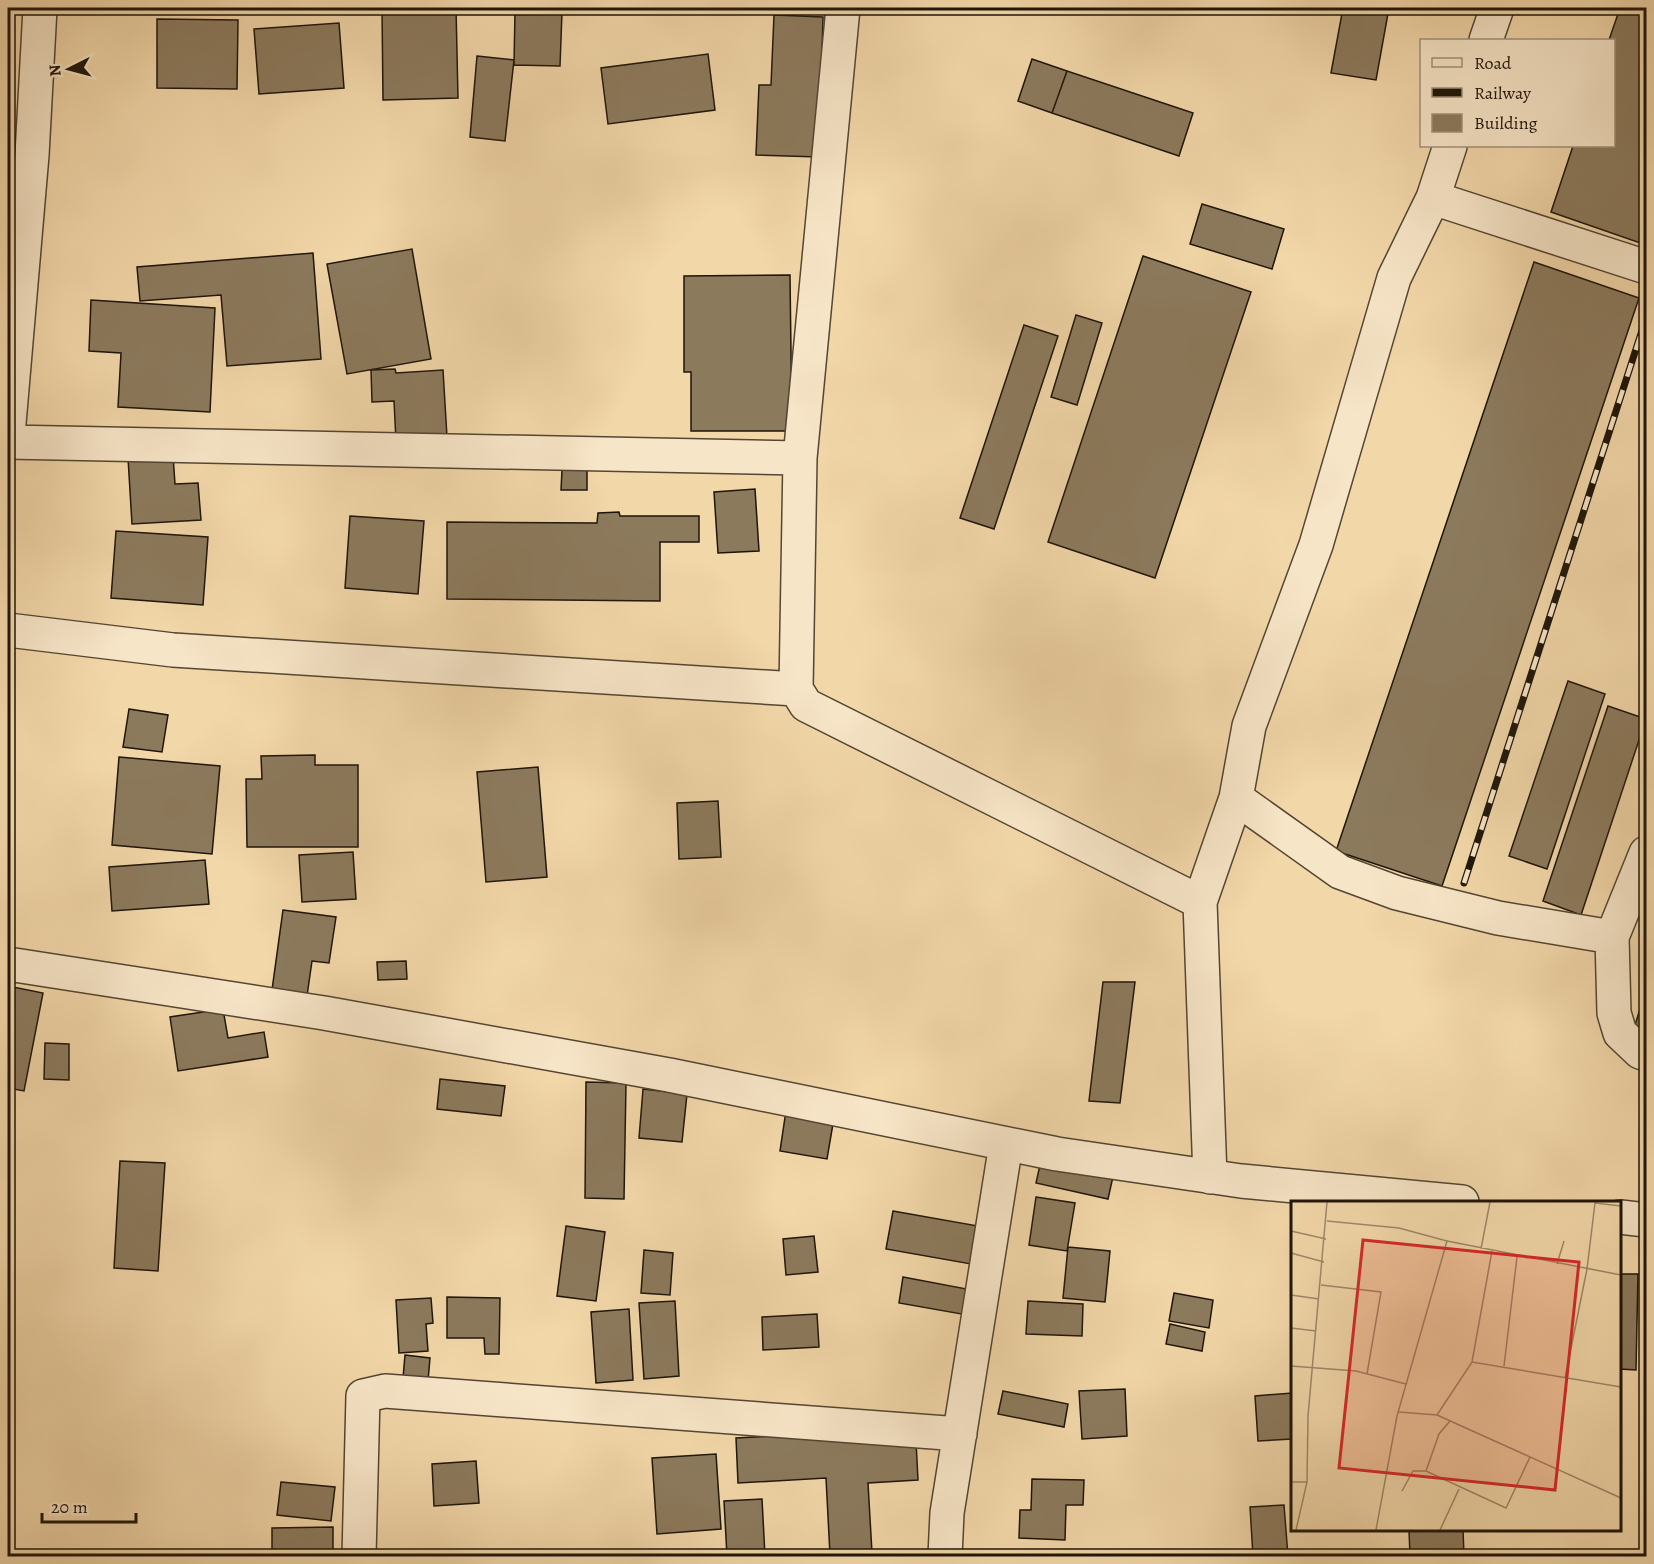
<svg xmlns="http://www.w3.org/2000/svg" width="1654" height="1564" viewBox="0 0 1654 1564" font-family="Alegreya,serif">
<rect width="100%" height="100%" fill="#f2d7a9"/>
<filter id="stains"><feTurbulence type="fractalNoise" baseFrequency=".00333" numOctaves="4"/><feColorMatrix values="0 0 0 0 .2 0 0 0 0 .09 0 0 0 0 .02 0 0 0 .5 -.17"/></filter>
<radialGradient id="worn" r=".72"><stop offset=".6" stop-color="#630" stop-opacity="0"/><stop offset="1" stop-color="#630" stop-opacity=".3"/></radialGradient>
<path fill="#8c7a5d" stroke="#1e150a" stroke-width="1.5" d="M382,8H456L458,98L383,100Z
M1343,8H1389L1376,80L1331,73Z
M1620,8H1646V245L1551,212L1573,146H1614V40H1609Z
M515,11L562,12L560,66L514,65Z
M774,15L823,17L819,157L756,155L759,85H771Z
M157,19L238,20L237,89L157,88Z
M339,23L344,88L259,94L254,29Z
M708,54L715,110L608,124L601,68Z
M477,56L514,60L505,141L470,137Z
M1032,59L1067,71L1052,113L1018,101Z
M1067,71L1193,113L1179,156L1052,113Z
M1202,204L1284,229L1272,269L1190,244Z
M412,249L431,359L347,374L327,264Z
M313,253L321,359L227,366L221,295L140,301L137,267Z
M1143,256L1251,292L1155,578L1048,542Z
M1534,262L1639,298L1442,886L1336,851Z
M790,275L792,431H691V372H684V276Z
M91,300L215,308L210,412L118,407L121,353L89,351Z
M1076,315L1102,323L1077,405L1051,397Z
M1024,325L1058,336L994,529L960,518Z
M395,369L396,373L443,370L447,437L396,441L394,401L372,402L371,370Z
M173,455L175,484L198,483L201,520L132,524L128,458Z
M562,470H587V490H561Z
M755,489L759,551L718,553L714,492Z
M619,512L620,516H699V542H660V601L447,599V522L597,523L598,513Z
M350,516L424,521L418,594L345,588Z
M116,531L208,537L203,605L111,598Z
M1568,681L1605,694L1547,869L1509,856Z
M1608,706L1646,719L1581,915L1543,901Z
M129,709L168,715L162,752L123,747Z
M315,755V765H358V847H247L246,779H262L261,756Z
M119,757L220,766L212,854L112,845Z
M538,767L547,877L486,882L477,772Z
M718,801L721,857L679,859L677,803Z
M353,852L356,899L302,902L299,855Z
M205,860L209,904L112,911L109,867Z
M283,910L336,917L329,963L312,961L307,996L272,990Z
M406,961L407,979L378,980L377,962Z
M1103,982H1135L1120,1103L1089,1101Z
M8,986L43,993L24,1091L8,1088Z
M1646,990V1033L1634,1028Z
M223,1009L228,1038L264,1032L268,1057L178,1071L170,1017Z
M45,1043L69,1044V1080L44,1079Z
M440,1079L505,1086L501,1116L437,1109Z
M586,1082L626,1083L624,1199L585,1198Z
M643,1089L687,1094L682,1142L639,1138Z
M787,1104L835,1112L827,1159L780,1151Z
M1042,1156L1114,1172L1108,1199L1036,1183Z
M120,1161L165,1163L158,1271L114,1268Z
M1036,1197L1075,1203L1067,1251L1029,1245Z
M893,1211L978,1226L971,1264L886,1249Z
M566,1226L605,1232L596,1301L557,1296Z
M814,1236L818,1272L786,1275L783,1239Z
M1068,1247L1110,1251L1105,1302L1063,1298Z
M644,1250L673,1253L670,1295L641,1293Z
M1620,1274H1638L1636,1370L1620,1369Z
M903,1277L972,1290L967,1315L899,1303Z
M1174,1293L1213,1300L1209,1328L1169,1321Z
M447,1297L500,1298L499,1354H485L484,1338H447Z
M431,1298L433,1323L426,1324L428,1351L399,1353L396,1300Z
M675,1301L679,1376L644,1379L639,1303Z
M1028,1301L1083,1304L1082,1336L1026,1334Z
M629,1309L633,1380L596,1383L591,1312Z
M817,1314L819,1347L763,1350L762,1317Z
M1170,1324L1205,1332L1202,1351L1166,1344Z
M405,1355L430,1358L428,1381L403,1378Z
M1125,1389L1127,1436L1082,1439L1079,1391Z
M1003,1391L1068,1404L1064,1427L998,1414Z
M1292,1393V1439L1258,1441L1255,1396Z
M867,1431L916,1441L918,1480L868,1483L872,1553L830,1555L826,1478L738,1483L736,1438Z
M716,1454L721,1529L657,1534L652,1458Z
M476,1461L479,1503L434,1506L432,1464Z
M1032,1479L1084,1480L1083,1505H1066L1065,1540L1019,1538L1020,1510H1031Z
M281,1482L335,1487L331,1521L277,1515Z
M762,1499L765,1556H727L724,1501Z
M1284,1505L1288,1556H1253L1250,1507Z
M333,1527V1553L272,1554V1528Z
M1409,1530H1463L1464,1556H1410Z"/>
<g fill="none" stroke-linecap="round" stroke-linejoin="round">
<defs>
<path id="minor" d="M843,8L800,458L796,689L806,705L1200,902L1210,1177
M1486,40L1497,8
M1433,198L1646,267
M8,435L32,155L40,8
M8,442L800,458
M8,630L173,650L796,689
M1236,798L1340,872L1397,893L1498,918L1612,937
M1646,853L1612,937L1614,1013L1620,1033L1640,1052L1646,1054
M1200,902L1236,798L1249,726L1316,545L1394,278L1433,198L1450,146
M8,964L324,1013L669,1075L1057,1154L1241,1181L1462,1202
M1620,1217L1646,1220
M359,1556L363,1396L385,1391L960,1434
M945,1556L947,1513L1006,1144"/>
</defs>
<use href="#minor" stroke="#534632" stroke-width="36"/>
<use href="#minor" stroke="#f7e5c7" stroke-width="33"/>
<defs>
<path id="rail" d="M1464,883L1646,318"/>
</defs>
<use href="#rail" stroke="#1e150a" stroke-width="7"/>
<use href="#rail" stroke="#f7e5c7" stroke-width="4.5" stroke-dasharray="14" stroke-linecap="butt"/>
</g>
<g transform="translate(1291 1201)">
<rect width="330" height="330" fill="#f2d7a9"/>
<path fill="none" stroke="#9d8969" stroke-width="1.5" d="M36,20L108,27L156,40L106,215L85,329M0,30L35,38M156,40L330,74M190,48L199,1M0,52L33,61M266,63L273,40M30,84L90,91L76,173M0,94L28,98M0,127L25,130M181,161L201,50M0,165L65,170L115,183M213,165L226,56M274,177L296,68L304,2L330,5M108,211L146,214L181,161L330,186M146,214L330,297M135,270L148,233L159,220M0,281H16L17,215L36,1M111,290L122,270H135L215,307L239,256M5,329L16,281M149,329L168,288"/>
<path fill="#d62828" fill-opacity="0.15" stroke="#d62828" stroke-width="3" d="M72,39L288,61L264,289L48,267Z"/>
<rect width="330" height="330" fill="none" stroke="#1e150a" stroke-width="3"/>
</g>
<rect width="1654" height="1564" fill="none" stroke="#f2d7a9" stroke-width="30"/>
<rect x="9" y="9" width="1636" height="1546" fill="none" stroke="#1e150a" stroke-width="3"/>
<rect x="15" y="15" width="1624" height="1534" fill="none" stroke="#1e150a" stroke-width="1.5"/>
<rect x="1420" y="39" width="195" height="108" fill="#f7e5c7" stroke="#a0927b" stroke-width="1.5"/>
<rect x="1432" y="58" width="30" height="9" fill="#f7e5c7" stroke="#a0927b" stroke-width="1.5"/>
<text x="1474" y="69" font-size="18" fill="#1e150a">Road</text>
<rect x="1432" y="88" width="30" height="9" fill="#1e150a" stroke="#a0927b" stroke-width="1.5"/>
<text x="1474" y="99" font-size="18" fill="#1e150a">Railway</text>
<rect x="1432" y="114" width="30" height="18" fill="#8c7a5d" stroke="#a0927b" stroke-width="1.5"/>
<text x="1474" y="129" font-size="18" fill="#1e150a">Building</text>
<g transform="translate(69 69) rotate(264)" stroke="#f7e5c7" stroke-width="4.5" paint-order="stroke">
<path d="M0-4.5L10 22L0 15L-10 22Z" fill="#1e150a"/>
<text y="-9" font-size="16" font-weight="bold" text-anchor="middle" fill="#1e150a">N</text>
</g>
<path d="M42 1513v9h94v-9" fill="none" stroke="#1e150a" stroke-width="3"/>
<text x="51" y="1513" font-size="18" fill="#1e150a" stroke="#f7e5c7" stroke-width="4.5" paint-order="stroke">20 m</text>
<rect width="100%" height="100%" filter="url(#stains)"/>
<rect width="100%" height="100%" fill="url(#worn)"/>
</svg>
